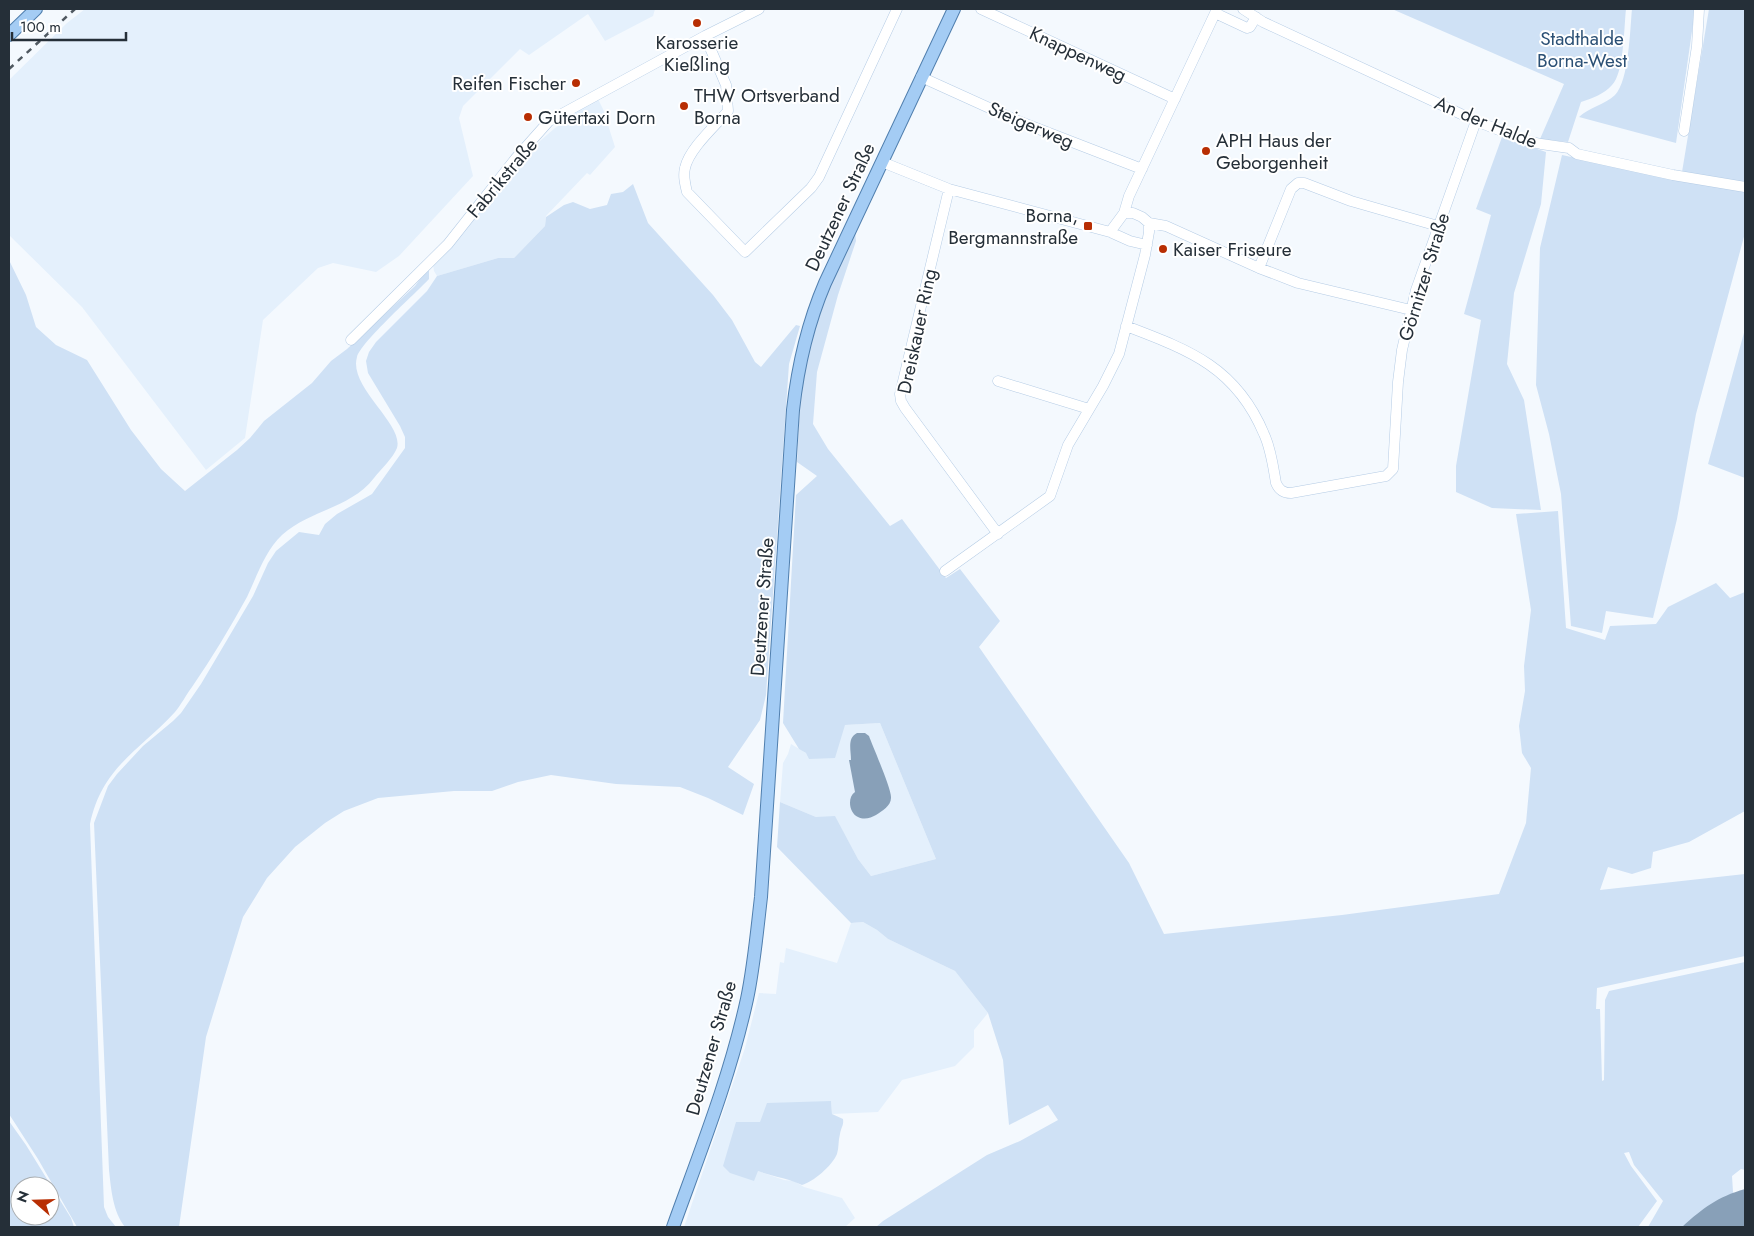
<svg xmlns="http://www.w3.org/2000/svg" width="1754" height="1236" viewBox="0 0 1754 1236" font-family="Jost,sans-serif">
<rect width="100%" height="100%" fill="#f4f9fe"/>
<path fill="#e4f0fc" d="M85,9H655L653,16L605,41L588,14L529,55L520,49L463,106L459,118L473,176L399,256L376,272L333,263L318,268L263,320L245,438L206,470L82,307L9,235V80L67,23Z
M598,99L603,109L615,147L590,175L587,173L546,216L545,226L514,258H498L437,276L434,271L433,264L482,204L540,141L555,128L575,115V112Z
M880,723L936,859L871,876L858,859L835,817H816L780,802L783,763L788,754L791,744L806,753L845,725Z
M863,922L877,930L888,939L955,971L988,1013L974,1030V1047L955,1066L902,1080L878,1112L832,1114L831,1101L758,1171L784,1180L794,1181L804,1187L842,1198L855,1218L845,1227H684L745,1048L759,993L776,994L780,962L784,963L786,948L837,963L851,923Z"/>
<path fill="#cfe1f5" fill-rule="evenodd" d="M1392,9H1626C1624,26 1624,74 1612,85C1604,94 1593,98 1581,102L1568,142L1540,139L1564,84Z
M1632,9H1686L1695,10L1676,143L1579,117C1590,107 1604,105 1615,95C1629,81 1630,29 1632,9Z
M1709,9H1745V182L1682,172Z
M1502,137L1546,152L1541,204L1514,293L1507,364L1524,400L1541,510L1492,508L1456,492V466L1481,320L1464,314L1491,215L1476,209Z
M1562,155L1641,172L1745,190V233L1696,414L1677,519L1653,618L1606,611L1602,633L1571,626L1561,494L1549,434L1536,385L1540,248Z
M633,184L648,223L713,295L732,320L755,362L761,367L796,325L800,326L789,364L766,695L760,720L728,767L754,784L743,815L708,798L680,787L616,784L551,775L518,782L492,791H454L378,798L344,811L325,823L295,847L267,878L243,917L206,1037L179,1227H125C113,1212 111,1189 109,1170L94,823L108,786L117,774L143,746L173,721L181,713L201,684L253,596L268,563L276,551L299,532L319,535L325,524L337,514L372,494L405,448V437L400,426L368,373L366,361L369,352L376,342L427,291L437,276L498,258H514L545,226L546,217L564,205L573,202L590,209L607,205L611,194L623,192Z
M855,230L856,241L838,295L817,372L813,424L828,449L890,526L902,519L946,578L960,569L1000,621L979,647L1129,863L1164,934L1342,915L1499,894L1526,823L1531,768L1522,753L1519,726L1525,691L1524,666L1531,610L1516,514L1558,511L1566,628L1605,640L1610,626L1656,624L1668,607L1716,583L1730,598L1745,592V811L1689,842L1653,852L1651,868L1632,874L1608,867L1600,890L1745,874V956L1597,988L1596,1009H1600L1602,1081L1604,1080L1605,1000L1609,991L1745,962V1170L1741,1169L1732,1176L1733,1192L1736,1196L1701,1227H1648L1663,1201L1634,1165L1629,1152L1624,1153L1631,1166L1657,1201L1638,1227H876L883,1221L987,1155L1020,1141L1058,1120L1048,1105L1009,1125L1003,1060L988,1013L955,971L888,939L877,930L863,922L851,923L777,847L780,802L816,817L835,816L858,859L871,876L936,859L880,723L845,725L835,758L809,759L806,753L799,749L783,723L796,495L817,476L797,462L801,383L807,342L826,294Z
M9,260L26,295L36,327L56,345L87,360L131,430L161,469L185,491L237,450L250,438L264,421L312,383L331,361L347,349L415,286L426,271H429V279C415,294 361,342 357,357C348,387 404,424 397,448C393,458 381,469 374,478C351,508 310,510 282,535C265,551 257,576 247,597C230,628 212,658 192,687C186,695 181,705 175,712C139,751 102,767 90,824L104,1207L108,1217L116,1227H77L38,1159L9,1114Z
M1745,329V478L1708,464Z
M831,1101L832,1114L843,1119C844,1125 841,1128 840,1134C838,1141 839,1148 837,1154C832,1166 813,1182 802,1185C791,1179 771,1176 758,1171L754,1181L730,1173L723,1166L736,1122H760L767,1103Z
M9,1121L26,1145L71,1218L74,1227H9ZM20,1186H50V1216H20Z"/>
<path fill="#88a0b8" d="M857,733H865L869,736C873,747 892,790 891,798C891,806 882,811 876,815C871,818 864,820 858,817C849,813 847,797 855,792L849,760H851C851,750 847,738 857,733Z
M1745,1189V1227H1682C1703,1208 1717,1197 1745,1189Z"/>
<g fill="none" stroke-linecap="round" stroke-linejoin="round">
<defs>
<path id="minor" d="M981,9L1175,99
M1243,9L1263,22L1476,121L1524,140L1541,144L1569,148L1577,154L1673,175L1745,187
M1215,13L1247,28L1250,27L1256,17
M705,36L726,85L728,111C715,126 689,149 685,168C683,176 685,184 687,192L745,252L811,188L819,177L897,9
M921,77L1018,121L1142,169
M1684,131L1697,46L1699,9
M882,162L949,189L1110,232L1130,241L1147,245
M949,189L900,394L901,401L905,408L998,534
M1124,213L1129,196L1217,9
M1110,232L1124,213H1133L1142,217L1149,223L1166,226L1259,268L1298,283L1411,310
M1259,268L1291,189L1298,183H1304L1351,201L1438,226
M1126,326C1189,350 1236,367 1264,434C1271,449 1273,466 1276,483C1279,490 1283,493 1291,493L1386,476L1393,469L1398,382L1402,350L1416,290L1476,121
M351,340L448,244L516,158L549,121L705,36L759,9
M998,381L1089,409
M945,571L1050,496L1068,445L1103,386L1119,354L1145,255L1149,232V223"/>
<path id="major" d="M9,35L36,9
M673,1227C700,1152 730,1077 747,999C754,966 757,931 761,897L793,410C798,365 807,325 825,283L954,9"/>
</defs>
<use href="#minor" stroke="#b5cce5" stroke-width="11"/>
<use href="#major" stroke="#507fae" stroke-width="14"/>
<use href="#minor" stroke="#fff" stroke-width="10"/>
<use href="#major" stroke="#a4ccf4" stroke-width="12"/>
<path stroke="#505961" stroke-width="2.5" stroke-dasharray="6 6" stroke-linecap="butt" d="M9,69L75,9"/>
</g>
<g fill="#b82e03" stroke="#fff" stroke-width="2">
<circle cx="697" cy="23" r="5"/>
<circle cx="576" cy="83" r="5"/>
<circle cx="684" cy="106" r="5"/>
<circle cx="528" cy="117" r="5"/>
<circle cx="1206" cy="151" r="5"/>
<rect x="1083" y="221" width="10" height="10" rx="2.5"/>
<circle cx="1163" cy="249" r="5"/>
</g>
<g text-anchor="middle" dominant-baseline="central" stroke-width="4" stroke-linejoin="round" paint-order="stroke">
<g font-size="19" fill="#2b5075" stroke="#fff">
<text x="1582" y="38">Stadthalde<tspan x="1582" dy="22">Borna-West</tspan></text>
</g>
<g font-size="19" fill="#252f38" stroke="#fff" text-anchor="start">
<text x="697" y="42" text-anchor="middle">Karosserie<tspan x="697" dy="22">Kießling</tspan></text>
<text x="566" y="83" text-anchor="end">Reifen Fischer</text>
<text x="694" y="95">THW Ortsverband<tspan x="694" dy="22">Borna</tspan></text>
<text x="538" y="117">Gütertaxi Dorn</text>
<text x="1216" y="140">APH Haus der<tspan x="1216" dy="22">Geborgenheit</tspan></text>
<text x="1078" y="215" text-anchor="end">Borna,<tspan x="1078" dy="22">Bergmannstraße</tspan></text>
<text x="1173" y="249">Kaiser Friseure</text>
</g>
<g font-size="19" fill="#252f38" stroke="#fff">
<text transform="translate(1078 54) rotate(25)">Knappenweg</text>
<text transform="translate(1486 122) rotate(22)">An der Halde</text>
<text transform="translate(1031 125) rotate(23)">Steigerweg</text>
<text transform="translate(502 178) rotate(-50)">Fabrikstraße</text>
<text transform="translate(840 207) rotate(-65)">Deutzener Straße</text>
<text transform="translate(1424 277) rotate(-73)">Görnitzer Straße</text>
<text transform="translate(917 331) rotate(-78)">Dreiskauer Ring</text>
<text transform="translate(762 607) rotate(-86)">Deutzener Straße</text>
<text transform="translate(711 1048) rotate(-74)">Deutzener Straße</text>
</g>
</g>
<rect width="1754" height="1236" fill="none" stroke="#252f38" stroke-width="20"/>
<g transform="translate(35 1201) rotate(290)"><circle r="24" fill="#ffffff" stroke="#a8acaf"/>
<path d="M0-4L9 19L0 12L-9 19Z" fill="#b82e03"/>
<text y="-8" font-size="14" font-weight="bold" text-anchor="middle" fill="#252f38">N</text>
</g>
<path d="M12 32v8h114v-8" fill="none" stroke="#252f38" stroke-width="2.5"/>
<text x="20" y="32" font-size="15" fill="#252f38" stroke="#ffffff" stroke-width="4" paint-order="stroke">100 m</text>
</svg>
